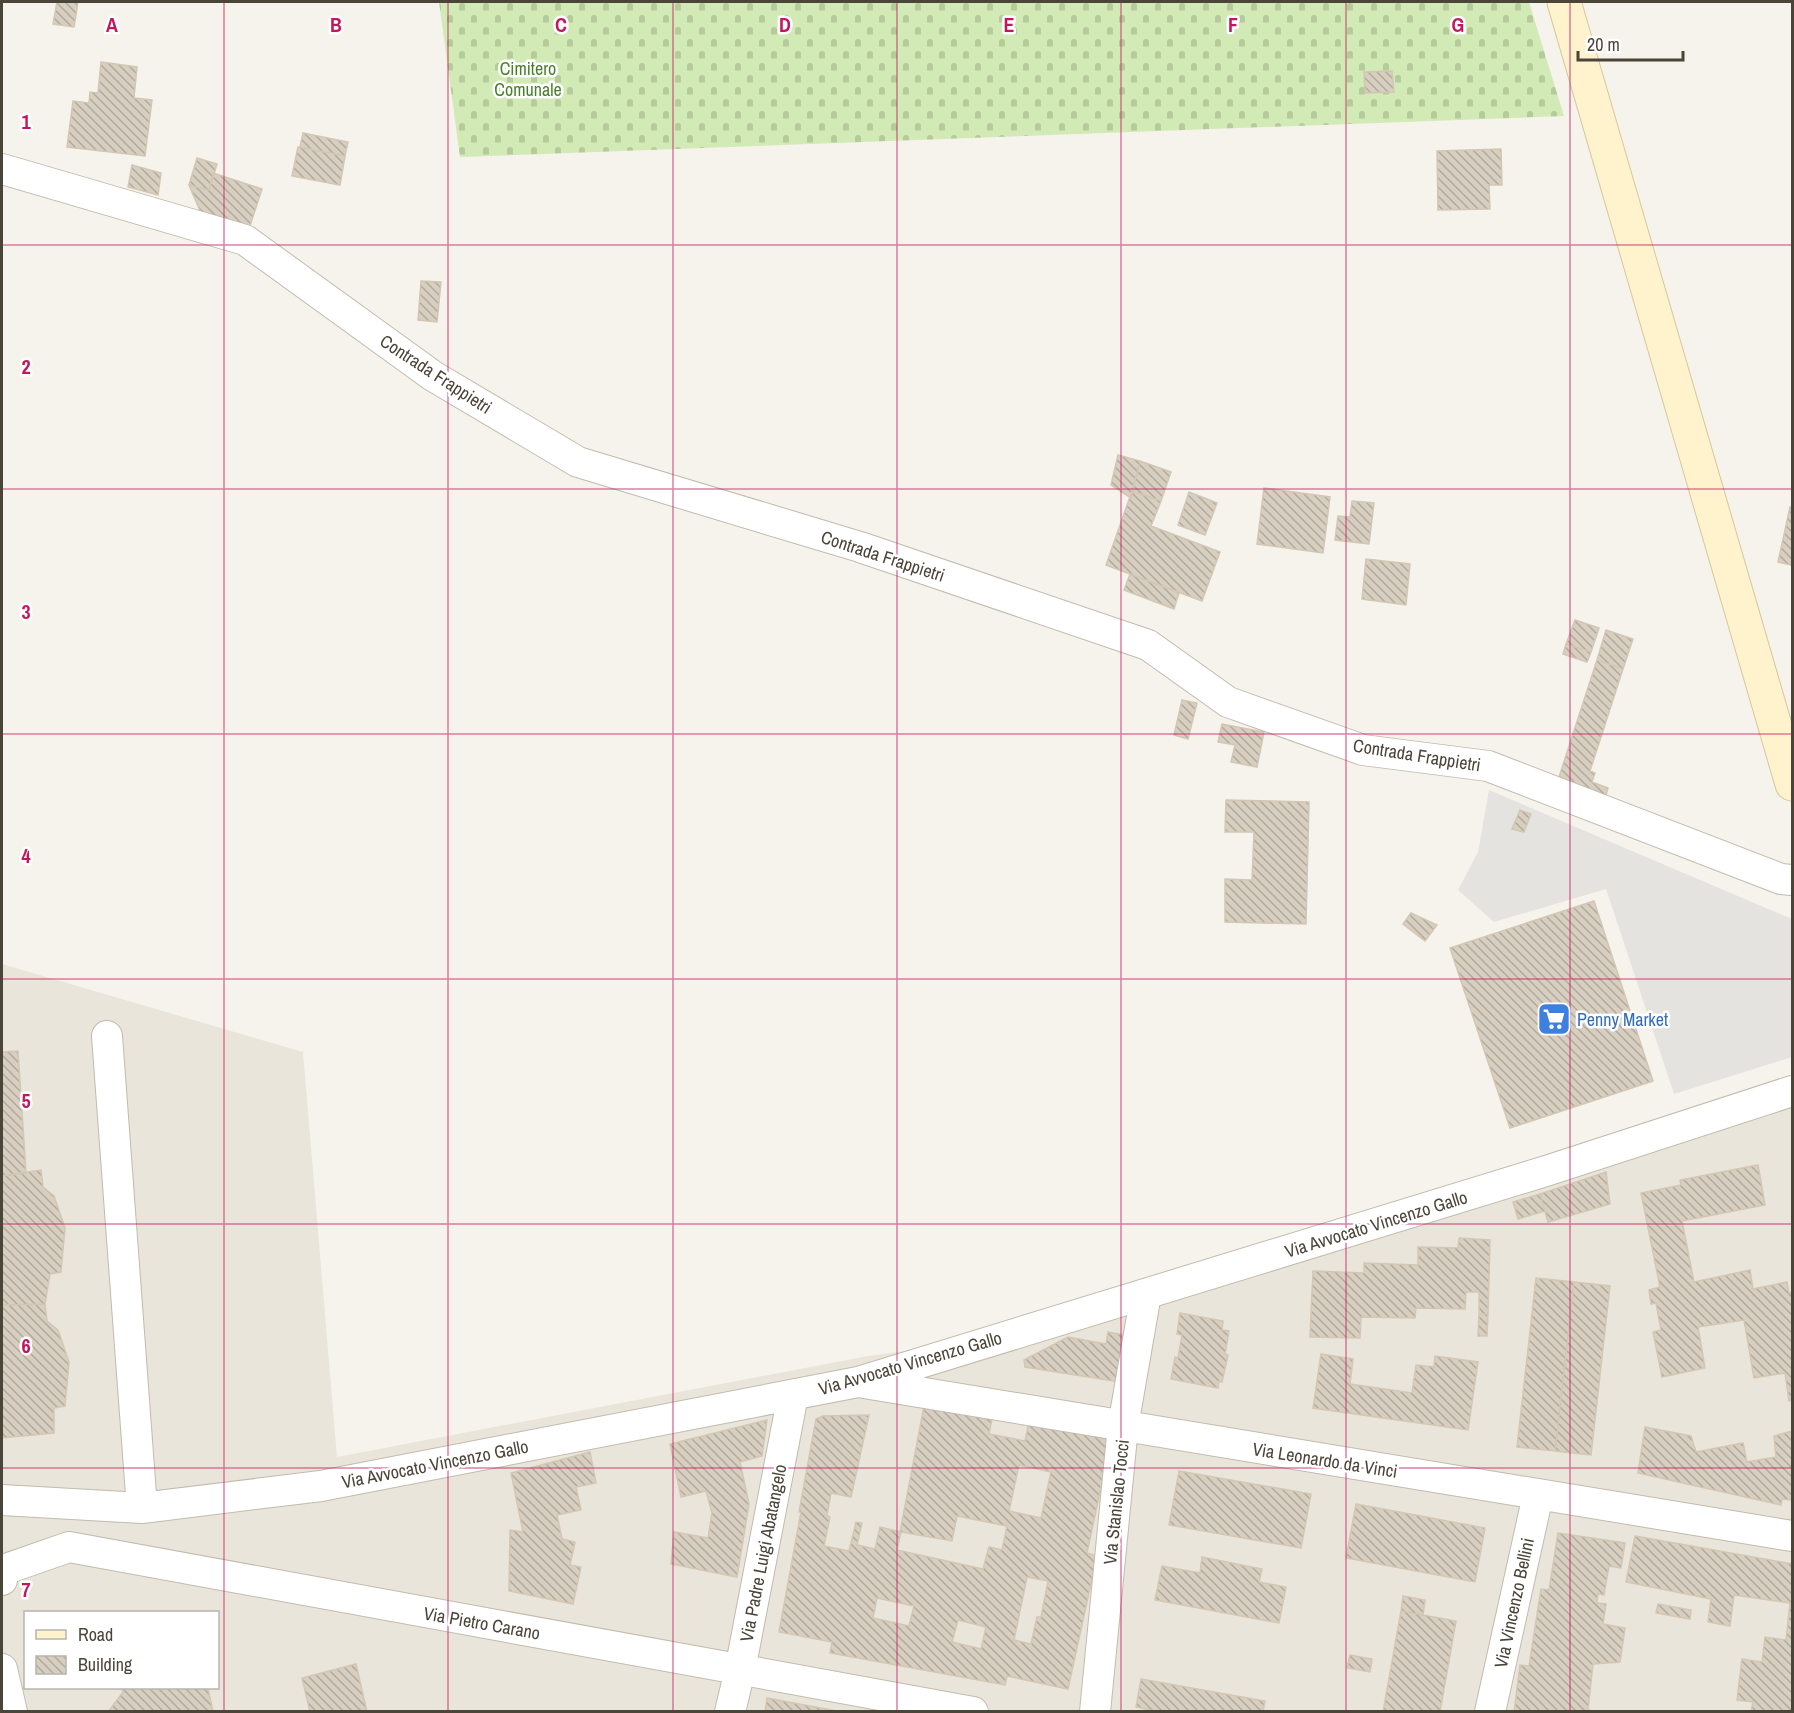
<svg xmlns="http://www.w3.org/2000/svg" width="1794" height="1713" viewBox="0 0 1794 1713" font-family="'Archivo Narrow',sans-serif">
<defs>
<pattern id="cemetery-stones" width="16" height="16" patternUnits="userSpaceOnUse" patternTransform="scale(1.5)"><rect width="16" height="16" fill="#d2eab5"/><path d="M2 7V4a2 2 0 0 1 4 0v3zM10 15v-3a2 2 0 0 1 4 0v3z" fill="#b6ca9c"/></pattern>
<pattern id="building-back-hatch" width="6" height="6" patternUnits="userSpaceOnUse" patternTransform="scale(1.5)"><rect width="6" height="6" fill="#d8cfc1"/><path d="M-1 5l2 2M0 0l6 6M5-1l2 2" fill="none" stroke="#b1aa9e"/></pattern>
</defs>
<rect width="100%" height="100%" fill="#f6f3ec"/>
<path fill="#eae5da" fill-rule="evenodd" d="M2,964L303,1052L337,1457L868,1356L943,1346L1792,1076V1711H2ZM26,1612H218V1688H26Z"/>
<path fill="url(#cemetery-stones)" d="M439,2H1529L1564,116L460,157Z"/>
<path fill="#e5e3e0" d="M1489,790L1792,919V1057L1674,1094L1606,889L1494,922L1458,890L1478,852Z"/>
<path fill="url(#building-back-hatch)" stroke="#d3c7b4" stroke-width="1.5" fill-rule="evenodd" d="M57,2H78L74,27L53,24Z
M101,62L137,67L134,98L152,100L145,156L67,147L73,101L89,103L90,92L98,93Z
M1392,71L1394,92L1365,93L1364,72Z
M303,133L348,142L345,156L300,147Z
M298,147L345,156L340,185L292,176Z
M1501,149L1502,185H1489L1490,209L1438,210L1437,151Z
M197,158L217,164L209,190L189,185Z
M132,165L161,173L158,195L128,187Z
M213,173L262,189L248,232L203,218L189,185L209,190Z
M421,281L441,282L437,322L418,320Z
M1118,455L1140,461L1131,498L1111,485Z
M1140,461L1171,472L1161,501L1132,491Z
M1264,488L1330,497L1323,553L1257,544Z
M1132,491L1161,501L1151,526L1220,552L1202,601L1106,565Z
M1189,492L1217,503L1205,535L1178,525Z
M1352,501L1374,503L1369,544L1335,540L1338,516L1350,517Z
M1790,507L1792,508V556L1791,565L1778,562Z
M1366,559L1410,564L1406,605L1362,599Z
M1130,574L1179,593L1174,609L1124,590Z
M1575,620L1599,628L1591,652L1566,644Z
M1606,630L1633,639L1623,669L1597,660Z
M1566,644L1591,652L1587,662L1563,654Z
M1597,660L1623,669L1590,771L1595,773L1592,782L1608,788L1605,799L1558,780Z
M1182,700L1197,703L1188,739L1174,735Z
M1222,724L1264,732L1257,767L1231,762L1235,745L1218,742Z
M1226,800L1309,802L1306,924L1225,922V879L1252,880L1254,832H1225Z
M1520,810L1531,814L1524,832L1512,829Z
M1594,901L1653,1081L1510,1128L1450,948Z
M1411,913L1437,925L1425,941L1403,924Z
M18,1051L26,1173L2,1176V1052Z
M1758,1165L1765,1205L1682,1221L1694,1282L1750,1270L1753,1289L1787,1282L1789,1293L1792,1292V1400L1789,1401L1785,1373L1754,1378L1744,1320L1698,1327L1705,1368L1662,1377L1653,1332L1661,1330L1656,1303L1651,1304L1649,1290L1660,1287L1641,1193L1681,1185L1680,1180Z
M41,1170L43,1187L54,1196L65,1228L61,1272L50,1274L45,1304L2,1305V1176Z
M1606,1172L1610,1204L1548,1222L1540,1194Z
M1540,1194L1545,1211L1518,1219L1513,1202Z
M1459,1238L1490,1240L1488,1314H1479V1292H1466L1465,1309L1416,1308L1415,1318L1361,1317L1360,1338L1310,1337L1313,1271L1364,1273V1263L1418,1265V1247L1458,1248Z
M1536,1278L1574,1282L1555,1451L1517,1447Z
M1574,1282L1610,1286L1591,1455L1555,1451Z
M45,1304L47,1321L58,1330L69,1362L65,1406L54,1408V1433L2,1438V1305Z
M1180,1313L1223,1321L1222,1330L1229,1331L1225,1354L1228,1355L1222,1382L1219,1381L1218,1388L1171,1379L1175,1357L1178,1358L1182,1335L1177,1334Z
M1479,1314H1488L1487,1336H1478Z
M1108,1332L1135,1337L1126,1383L1025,1367L1024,1360L1068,1337L1106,1344Z
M1321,1354L1353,1359L1350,1384L1412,1393L1416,1365L1434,1367L1435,1356L1478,1362L1468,1430L1313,1408Z
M924,1406L993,1413L989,1434L1025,1441L1029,1422L1111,1440L1087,1553L1097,1556L1068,1689L1007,1676L1005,1685L830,1653L832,1642L779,1632L801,1512H799L816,1419L823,1416L869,1415L851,1497L831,1493L827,1515L830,1517L824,1546L849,1551L856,1522L862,1523L857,1545L875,1549L880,1527L900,1532ZM1019,1465L1051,1472L1041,1518L1009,1511ZM957,1516L1007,1526L1002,1550L989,1547L983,1569L897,1550L901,1532L952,1541ZM1027,1577L1048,1581L1041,1617H1037L1031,1644L1014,1640ZM877,1598L914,1606L909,1626L873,1618ZM958,1620L986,1627L981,1649L952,1642Z
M767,1420L762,1456L740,1462L749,1504L737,1577L671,1564L674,1532L708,1538L712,1513L706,1491L681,1497L670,1444Z
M1645,1427L1691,1436L1696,1452L1743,1443L1747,1462L1776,1457L1774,1436L1792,1431V1500L1782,1499L1781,1505L1638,1473Z
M590,1452L596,1483L576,1487L581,1510L557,1515L562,1539L575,1542L570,1565L581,1567L573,1604L509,1591L510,1530L523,1532L511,1473Z
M1179,1471L1311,1494L1301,1548L1169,1525Z
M1356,1504L1485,1528L1475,1582L1346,1558Z
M1558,1533L1625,1543L1621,1568L1609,1566L1604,1595L1598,1594L1597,1603L1606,1604L1603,1624L1625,1628L1620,1662L1593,1664L1588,1710L1601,1712H1514L1520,1665L1529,1666L1541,1589L1549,1590Z
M1635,1536L1792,1564V1712H1751L1753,1702L1737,1700L1742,1659L1762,1662L1765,1637L1786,1640L1790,1603L1734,1595L1730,1626L1708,1622L1711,1599L1626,1582Z
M1202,1557L1262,1569L1259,1582L1286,1587L1279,1623L1155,1600L1162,1566L1200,1573Z
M1403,1596L1425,1600L1423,1615L1401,1611Z
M1658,1604L1691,1610L1690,1619L1656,1613Z
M1401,1611L1456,1621L1440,1712H1383Z
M1350,1655L1372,1659L1370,1672L1347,1668Z
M356,1664L367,1712H310L302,1678Z
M1141,1679L1265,1701L1263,1712H1159L1136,1707Z
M122,1688H208L213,1712H108L123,1692Z
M767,1698L842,1712H765Z"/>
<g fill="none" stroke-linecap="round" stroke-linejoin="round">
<defs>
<path id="street" d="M2,169L245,240L433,376L578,462L860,547L1148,645L1228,702L1363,750L1488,766L1781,879L1792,880
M107,1036L142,1508
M864,1383L1792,1536
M2,1500L142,1508L321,1486L858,1382L1546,1171L1792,1091
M2,1580L3,1570L69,1547L973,1712
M2,1669L12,1712
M730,1712L740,1670L793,1395
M1095,1712L1123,1426L1146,1294
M1490,1712L1538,1495"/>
<path id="secondary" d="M1564,2L1792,784"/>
</defs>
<use href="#street" stroke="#c2bbae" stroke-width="32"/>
<use href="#secondary" stroke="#d6c79b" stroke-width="35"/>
<use href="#street" stroke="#fff" stroke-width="30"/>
<use href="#secondary" stroke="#fff3cd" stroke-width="33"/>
</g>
<path fill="none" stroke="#c2185b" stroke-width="1.5" stroke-opacity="0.55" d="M224,2V1712M448,2V1712M673,2V1712M897,2V1712M1121,2V1712M1346,2V1712M1570,2V1712M2,245H1792M2,489H1792M2,734H1792M2,979H1792M2,1224H1792M2,1468H1792"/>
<defs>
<symbol id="supermarket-square" viewBox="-11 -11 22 22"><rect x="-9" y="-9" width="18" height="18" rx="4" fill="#3f7fe0" stroke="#fff"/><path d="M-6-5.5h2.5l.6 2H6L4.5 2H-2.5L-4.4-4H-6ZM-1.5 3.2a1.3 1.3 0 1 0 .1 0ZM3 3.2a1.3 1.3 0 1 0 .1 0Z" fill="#fff"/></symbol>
</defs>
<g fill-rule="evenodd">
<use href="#supermarket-square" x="1535" y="1000" width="38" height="38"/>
</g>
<g text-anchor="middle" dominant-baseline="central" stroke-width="5" stroke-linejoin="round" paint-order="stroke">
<g font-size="18" fill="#4a7f2a" stroke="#fff">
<text x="528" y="68">Cimitero<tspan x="528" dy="21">Comunale</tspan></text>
</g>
<g font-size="18" fill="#4b4439" stroke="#fff">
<text transform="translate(436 374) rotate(33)">Contrada Frappietri</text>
<text transform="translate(883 556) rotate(18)">Contrada Frappietri</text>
<text transform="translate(1417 755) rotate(9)">Contrada Frappietri</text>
<text transform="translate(1376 1224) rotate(-17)">Via Avvocato Vincenzo Gallo</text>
<text transform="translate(910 1363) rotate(-16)">Via Avvocato Vincenzo Gallo</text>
<text transform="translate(1325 1460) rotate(9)">Via Leonardo da Vinci</text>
<text transform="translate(435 1464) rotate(-11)">Via Avvocato Vincenzo Gallo</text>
<text transform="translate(1116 1502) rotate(-84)">Via Stanislao Tocci</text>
<text transform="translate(763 1553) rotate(-79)">Via Padre Luigi Abatangelo</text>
<text transform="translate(1514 1603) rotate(-78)">Via Vincenzo Bellini</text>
<text transform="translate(482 1623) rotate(10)">Via Pietro Carano</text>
</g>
<g font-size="18" fill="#366cbe" stroke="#fff" text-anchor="start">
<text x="1577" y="1019">Penny Market</text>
</g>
</g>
<g font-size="20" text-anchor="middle" font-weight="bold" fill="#c2185b" stroke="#fff" stroke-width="5" stroke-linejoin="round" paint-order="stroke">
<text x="112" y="32">A</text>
<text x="336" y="32">B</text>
<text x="561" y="32">C</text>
<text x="785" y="32">D</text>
<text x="1009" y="32">E</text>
<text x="1233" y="32">F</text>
<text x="1458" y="32">G</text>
<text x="26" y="129">1</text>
<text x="26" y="374">2</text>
<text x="26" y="619">3</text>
<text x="26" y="863">4</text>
<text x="26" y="1108">5</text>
<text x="26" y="1353">6</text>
<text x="26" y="1597">7</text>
</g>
<rect width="1794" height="1713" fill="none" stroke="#4b4439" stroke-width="6"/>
<rect x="24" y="1611" width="195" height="78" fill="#ffffff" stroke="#b7b4b0" stroke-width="1.5"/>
<rect x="36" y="1630" width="30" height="9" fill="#fff3cd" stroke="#b7b4b0" stroke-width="1.5"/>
<text x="78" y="1641" font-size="18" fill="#4b4439">Road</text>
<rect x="36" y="1656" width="30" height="18" fill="url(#building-back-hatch)" stroke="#b7b4b0" stroke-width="1.5"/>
<text x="78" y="1671" font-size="18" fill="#4b4439">Building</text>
<path d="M1578 51v9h105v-9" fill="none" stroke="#4b4439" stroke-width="3"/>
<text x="1587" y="51" font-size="18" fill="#4b4439" stroke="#ffffff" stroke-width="4.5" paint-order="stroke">20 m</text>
</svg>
